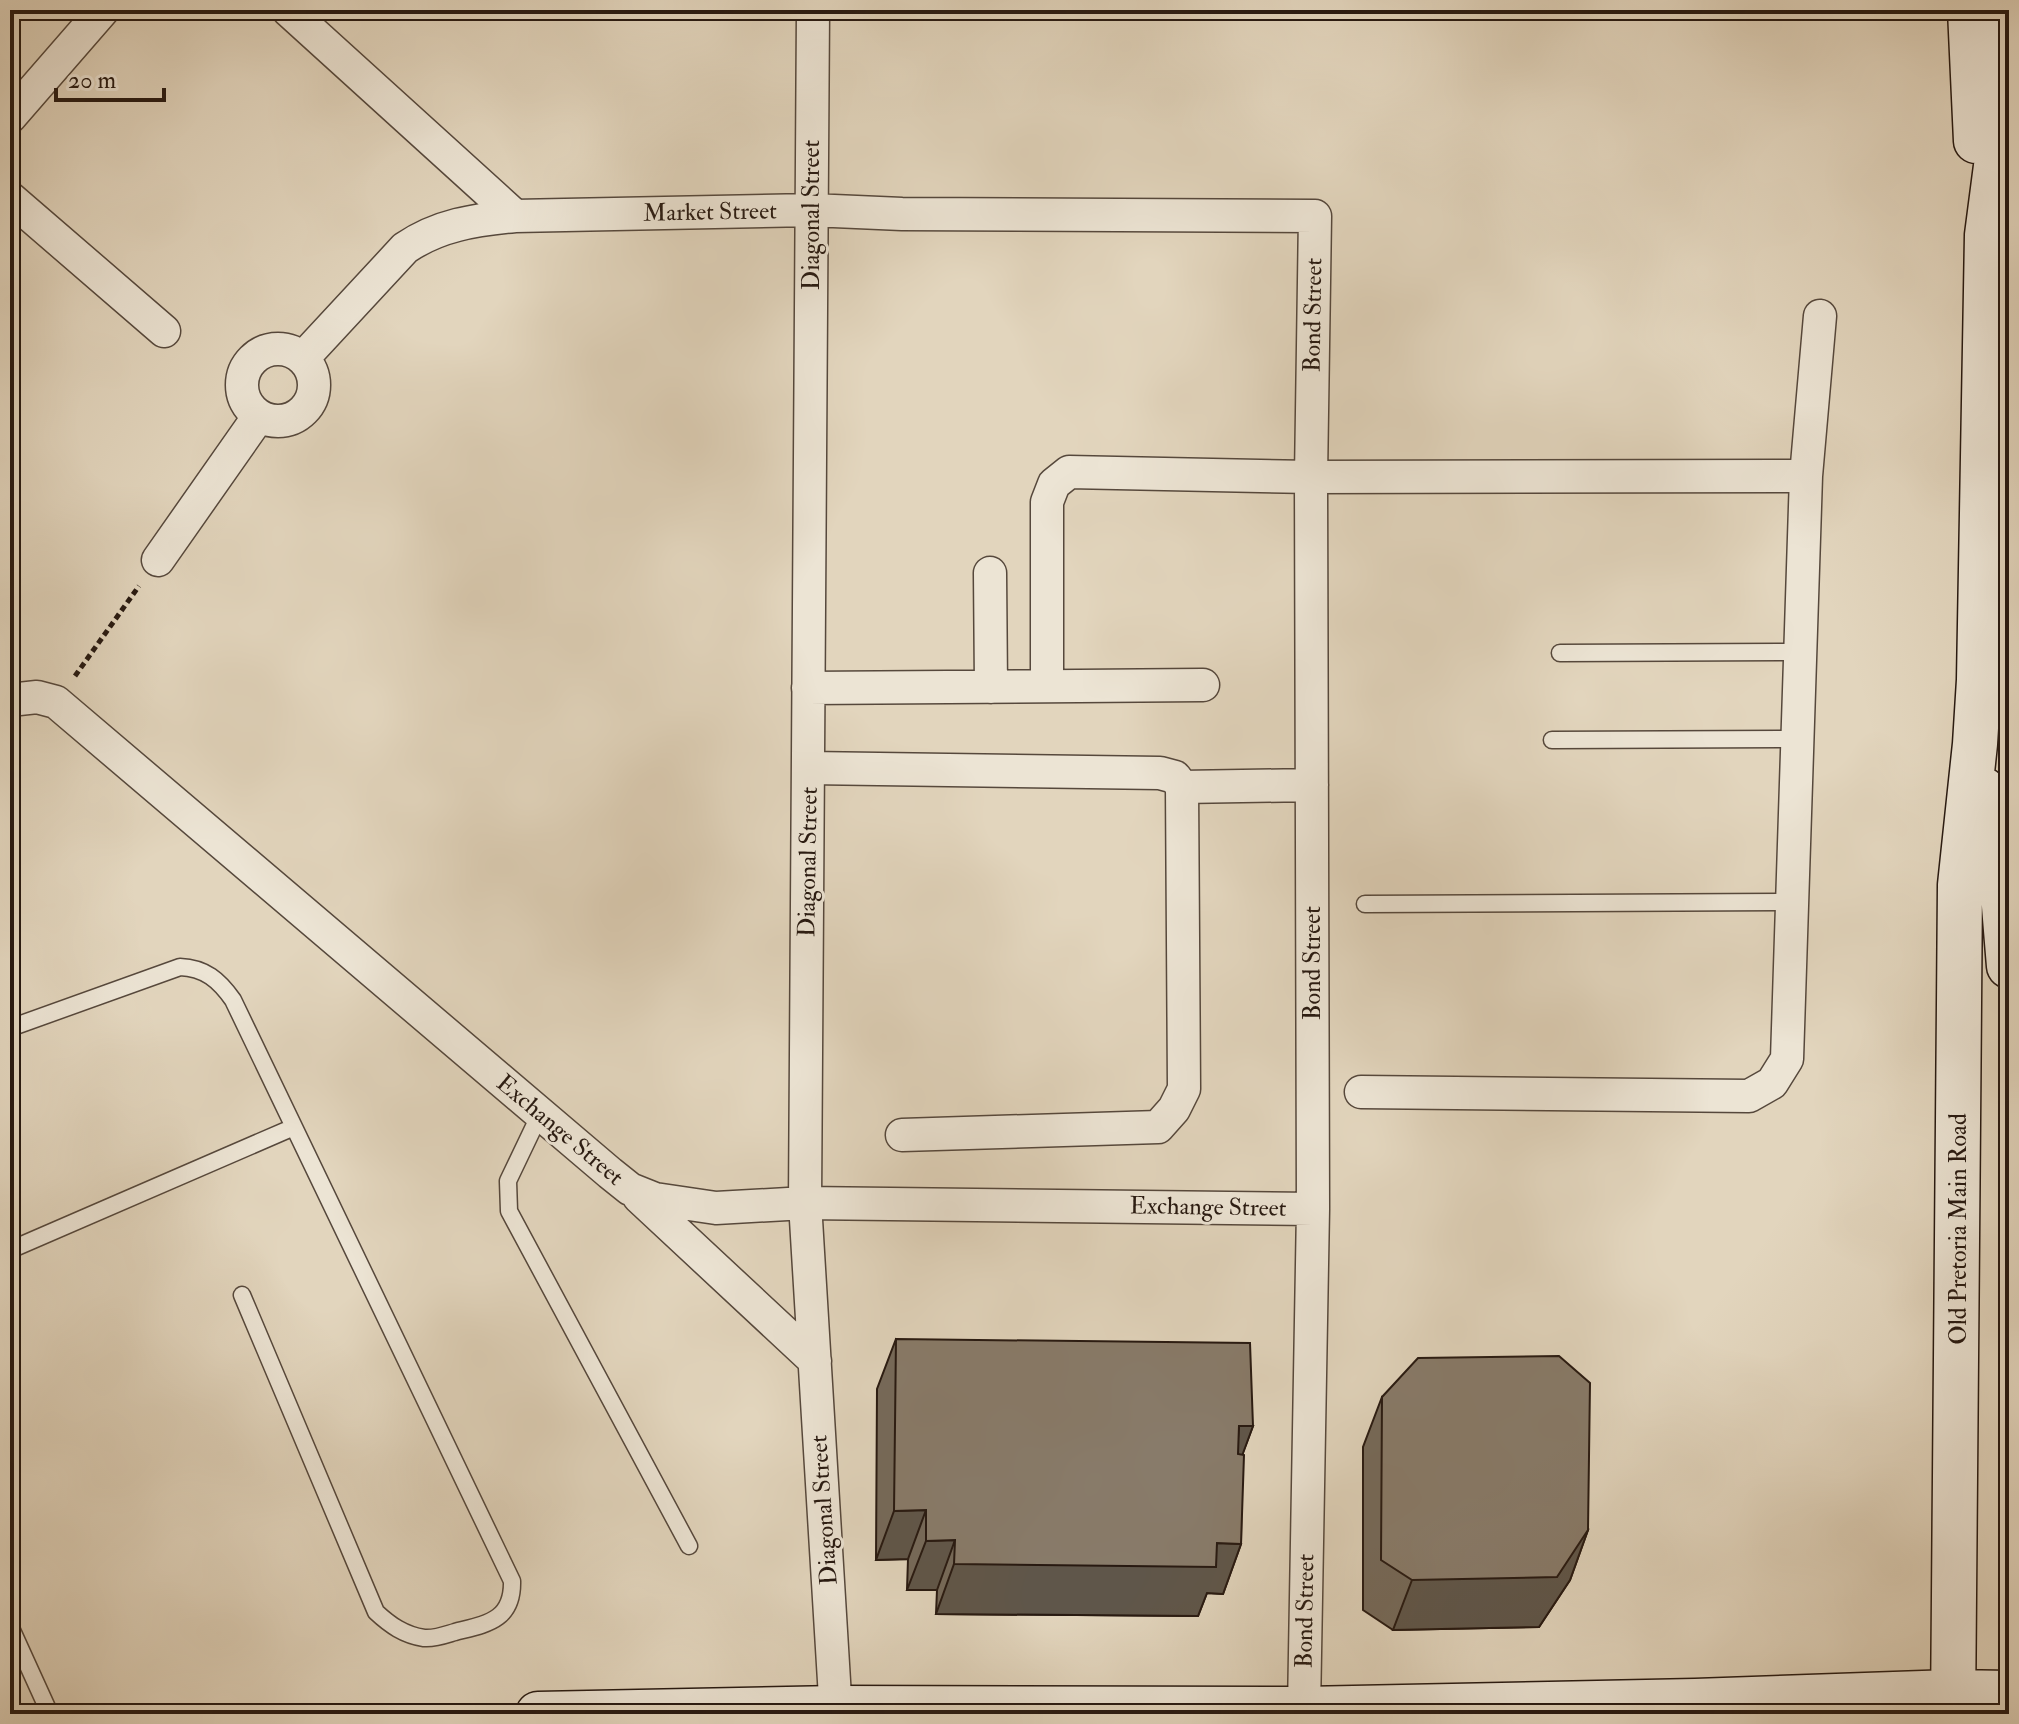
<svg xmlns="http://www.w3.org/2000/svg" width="2019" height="1724" viewBox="0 0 2019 1724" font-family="'IM FELL Double Pica',serif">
<rect width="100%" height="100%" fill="#e2d5bd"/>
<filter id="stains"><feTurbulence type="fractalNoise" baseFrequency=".0025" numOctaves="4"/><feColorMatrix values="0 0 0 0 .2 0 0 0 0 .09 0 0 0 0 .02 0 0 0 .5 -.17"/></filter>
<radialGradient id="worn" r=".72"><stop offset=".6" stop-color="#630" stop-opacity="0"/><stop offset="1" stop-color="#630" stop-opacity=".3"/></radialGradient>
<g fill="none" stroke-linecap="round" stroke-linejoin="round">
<defs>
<path id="lane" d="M1560,653L1802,652
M1552,740L1799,739
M1365,904L1793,902
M10,1028L180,967C205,968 219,980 233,1000L512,1581C513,1621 486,1624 455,1632C445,1635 435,1639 424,1638C404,1635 390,1625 376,1612L242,1295
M540,1114L508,1181L509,1211L689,1546
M10,1250L294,1127
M10,1626L50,1714"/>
<path id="street" d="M288,10L515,216
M813,10L805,1203L836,1714
M10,117L103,10
M10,198L164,331
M242 385a36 36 0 1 1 72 0a36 36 0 1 1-72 0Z
M303,358L405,248C439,225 474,220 515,216L811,210L902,214L1315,216L1311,477L1313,1209L1304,1709
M158,560L259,416
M990,573L991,687
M1047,686V502L1054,484L1069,472L1311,477L1806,476
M808,688L1203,685
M10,700L37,697L56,702L610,1173L630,1189L655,1199L716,1208L805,1203L1313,1209
M809,768L1160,773L1175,777L1182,787L1184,1089L1174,1109L1158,1127L902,1135
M1182,787L1312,785
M1361,1092L1749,1096L1772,1083L1787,1059L1806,476L1820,316
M639,1197L815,1361"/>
<path id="secondary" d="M1970,10L1976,141
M1984,790L2002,882L2009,966
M538,1714L837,1708L1304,1709L1695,1701L1952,1692L2009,1693
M1953,1714L1960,885L1975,744L1979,680L1987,235L1999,143L2009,14"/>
</defs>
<use href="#lane" stroke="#56483c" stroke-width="19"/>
<use href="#street" stroke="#56483c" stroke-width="35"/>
<use href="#secondary" stroke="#271911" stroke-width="47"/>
<path stroke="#271911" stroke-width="5" stroke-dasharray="6 4" stroke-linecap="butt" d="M75,676L139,586"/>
<use href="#lane" stroke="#ece4d4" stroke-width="16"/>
<use href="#street" stroke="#ece4d4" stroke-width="32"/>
<use href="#secondary" stroke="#ece4d4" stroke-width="44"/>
</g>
<path fill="#756a5b" stroke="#271911" stroke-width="2" d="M896,1339L1253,1426L1242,1455L1241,1544L1223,1594L1207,1593L1198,1616L936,1614L937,1590H907L908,1559L876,1560L877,1389Z
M1382,1397L1588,1530L1570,1580L1539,1627L1393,1630L1363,1610V1447Z"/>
<path fill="#5f564a" stroke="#271911" stroke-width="2" d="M1239,1426H1253L1235,1475Z
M926,1510L908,1559L876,1560L894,1511Z
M1588,1530L1570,1580L1539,1627L1393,1630L1412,1580Z
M955,1540L937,1590H907L926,1541Z
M1217,1543L1241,1544L1223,1594L1207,1593L1198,1616L936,1614L954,1564Z"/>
<path fill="#887b6a" stroke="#271911" stroke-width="2" d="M896,1339L1250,1343L1253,1426H1239L1238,1454L1244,1455L1241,1544L1217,1543L1216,1567L954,1564L955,1540L926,1541V1510L894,1511Z
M1559,1356L1590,1383L1588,1530L1557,1577L1412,1580L1381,1560L1382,1397L1418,1358Z"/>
<g text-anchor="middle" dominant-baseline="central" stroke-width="6" stroke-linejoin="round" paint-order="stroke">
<g font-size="24" fill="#271911" stroke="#ece4d4">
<text transform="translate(710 212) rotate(-1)">Market Street</text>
<text transform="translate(811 215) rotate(-90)">Diagonal Street</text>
<text transform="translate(1313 315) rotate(-89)">Bond Street</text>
<text transform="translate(808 862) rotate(-89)">Diagonal Street</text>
<text transform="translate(1312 963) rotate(-90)">Bond Street</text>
<text transform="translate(560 1130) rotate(40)">Exchange Street</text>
<text transform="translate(1208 1207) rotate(1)">Exchange Street</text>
<text transform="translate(1958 1229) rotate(-90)">Old Pretoria Main Road</text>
<text transform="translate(824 1510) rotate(-94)">Diagonal Street</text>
<text transform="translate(1305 1611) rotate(-89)">Bond Street</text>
</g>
</g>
<rect width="2019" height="1724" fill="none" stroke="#e2d5bd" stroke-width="40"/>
<rect x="12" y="12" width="1995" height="1700" fill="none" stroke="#271911" stroke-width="4"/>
<rect x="20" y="20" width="1979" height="1684" fill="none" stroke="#271911" stroke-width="2"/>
<path d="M56 88v12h108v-12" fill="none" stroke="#271911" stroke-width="4"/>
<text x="68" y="88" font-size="24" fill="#271911" stroke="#ece4d4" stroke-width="6" paint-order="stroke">20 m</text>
<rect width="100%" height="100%" filter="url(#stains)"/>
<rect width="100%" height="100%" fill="url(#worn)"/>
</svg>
